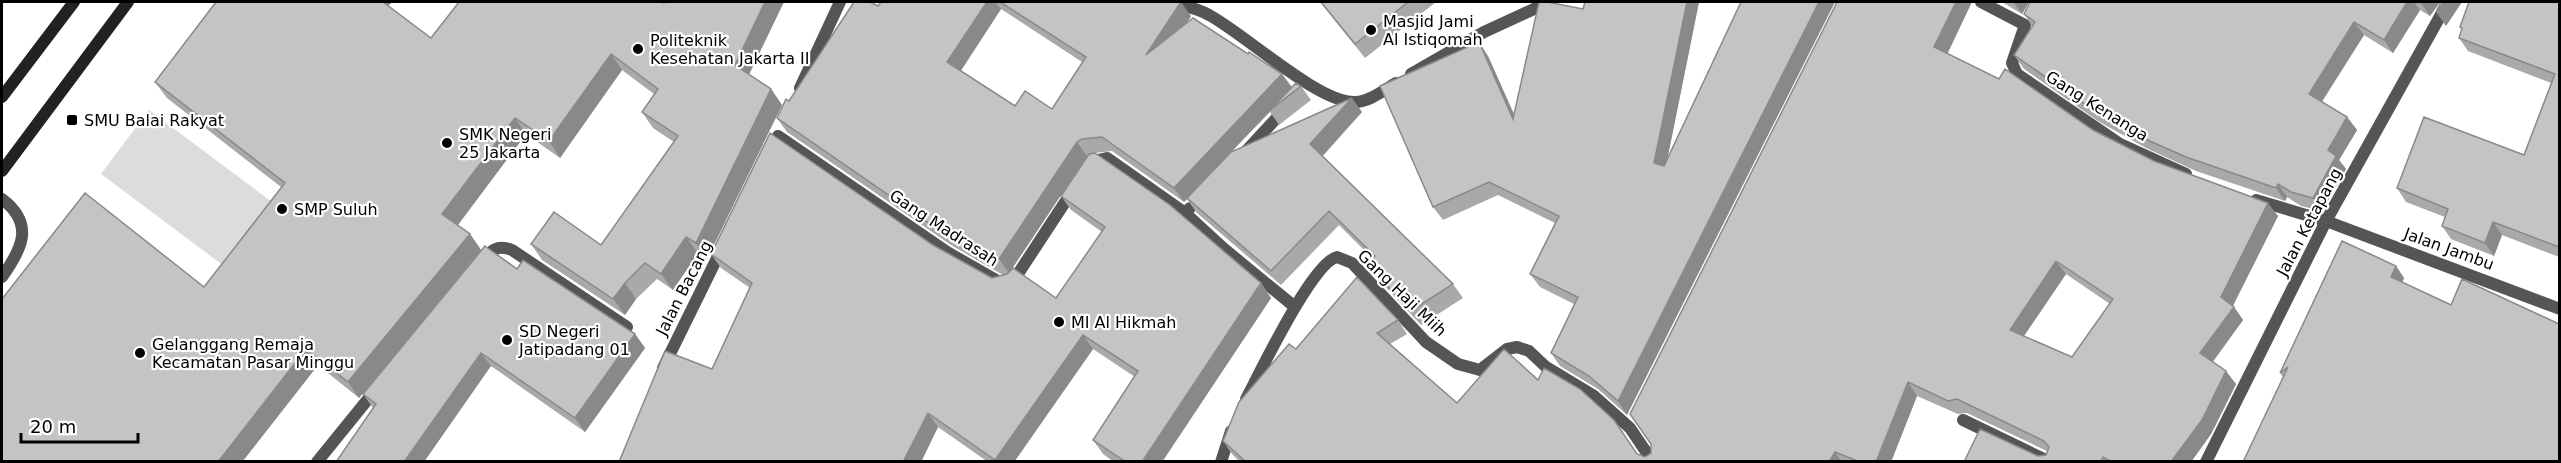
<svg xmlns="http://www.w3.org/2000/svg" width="2561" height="463" viewBox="0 0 2561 463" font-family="'DejaVu Sans',sans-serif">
<rect width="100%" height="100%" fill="#fff"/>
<path fill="#dcdcdc" d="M149,110L284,211L236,275L101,174Z"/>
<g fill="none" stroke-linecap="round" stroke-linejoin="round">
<path stroke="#555" stroke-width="12" d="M2,199C35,224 22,249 2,277"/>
<path stroke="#555" stroke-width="12" d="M1151,2C1171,4 1192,5 1209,15C1245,34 1318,103 1355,102C1369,102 1384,90 1396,83
M1981,2L2025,25L2012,63L2017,74L2120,144L2186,174
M1411,74L1484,32L1549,2
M800,88L840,2
M778,136L947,252L1003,284L1014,280L1073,190
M1246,151L1285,109
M1089,166L1094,161L1107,158L1185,213
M2256,200L2326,221L2560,309
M1190,208L1185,213L1223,248L1295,307
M482,262C491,250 497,244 512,250L627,327
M663,368L723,246
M1246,399C1260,373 1312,263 1337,257L1352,263L1426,342L1458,364L1480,370L1507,349L1517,347L1529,351L1546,367L1594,396L1630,428L1653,462
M1963,420L2050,462
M317,462L377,388
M1221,462L1231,431
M2206,462L2326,221L2448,2"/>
<path stroke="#222" stroke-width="12" d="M2,97L74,2
M2,171L128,2"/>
</g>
<path fill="#a9a9a9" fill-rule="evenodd" d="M459,2L749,74L771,89L782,105L707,259L698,253L673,290L657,279L636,299L625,315L542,260L531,244L601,245L674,142L653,128L642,112L654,94L622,70L560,158L526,134L458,225L470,234L481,250L359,398L318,365L242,462H2L204,287L281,187L167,98L155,82L389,6L431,38Z
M881,2H1178L1191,16L1186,24L1248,54L1282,74L1292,87L1301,86L1311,100L1279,125L1270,112L1232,151L1362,112L1323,156L1453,284L1463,298L1421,325L1377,278L1367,264L1372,258L1339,225L1281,285L1197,213L1187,199L1184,202L1112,151L1095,153L1261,283L1271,298L1162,462H1114L1103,454L1093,440L1135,377L1093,349L1014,462H988L938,427L921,462H619L712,369L750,288L721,268L711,254L933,245L992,278L1003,275L951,245L787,132L777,118L789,101L878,6ZM1001,9L1082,62L1052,109L1015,106L961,71ZM1087,156L1061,196L1071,210L1102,232L1056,298L1012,269Z
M1320,2H1436L1365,58Z
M1699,2L1667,159L1627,415L1598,389L1560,366L1551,353L1574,304L1540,287L1530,274L1555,223L1498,195L1443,220L1433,207L1488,56L1514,114L1583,9Z
M2002,2H2029L2022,14Z
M2030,2H2440L2430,16L2420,10L2393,53L2364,35L2322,102L2347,117L2357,130L2339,160L2346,169L2322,211L2301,206L2287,197L2285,201L2196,171L2146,148L2098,121L2024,69L2014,55L2032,26L2024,14Z
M2559,2V257L2502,235L2494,256L2451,239L2442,226L2445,217L2406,202L2397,188L2524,155L2551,83L2468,51L2459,38L2462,30L2460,27Z
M1947,54L2154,161L2278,216L2233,306L2243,320L2213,362L2236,384L2211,434L2191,462H1964L2038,456L2046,455L2047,451L1967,413L1958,414L1917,396L1891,462H1240L1232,454L1223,441L1296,349L1398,320L1407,334L1390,344L1457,403L1538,380L1638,454L1645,457L1651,453ZM2066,274L2110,304L2072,357L2024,336Z
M2396,266L2404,278L2402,282L2451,305L2283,377L2280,373Z
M517,269L635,334L645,348L585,432L491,366L373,408L363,394Z"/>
<path fill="#898989" d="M379,2H392L385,10Z
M765,2H784L746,81L735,65Z
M987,2H995L1001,9L957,76L947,62Z
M1181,2L1191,16L1156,70L1146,55Z
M1687,2H1699L1664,176L1654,163Z
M1819,2H1835L1627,415L1618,401Z
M1956,2H1972L1944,61L1934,47Z
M2013,2H2029L2022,14Z
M2407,2H2414L2420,10L2393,53L2384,40Z
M2422,2H2440L2430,16L2421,3Z
M2444,2H2462L2446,26L2436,12Z
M2354,22L2364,35L2318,107L2309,94Z
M1479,42L1488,56L1522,133L1513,119Z
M611,54L622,70L560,158L549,141Z
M1282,74L1292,88L1184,202L1174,188Z
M771,89L782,105L707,259L696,243Z
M1352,98L1362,112L1320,158L1310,144Z
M2347,117L2357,130L2339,160L2346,169L2322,211L2313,198L2328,150Z
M515,118L526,134L454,230L442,214Z
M1077,142L1087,156L1009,273L999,259Z
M2278,184L2287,197L2285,201L2276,188Z
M2268,203L2278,216L2230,311L2221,297Z
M2493,222L2502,235L2494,256L2485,243Z
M470,234L481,250L359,398L348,382Z
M686,237L698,253L673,290L661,274Z
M2056,261L2066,274L2019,343L2010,330Z
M2396,266L2404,278L2399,289L2391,277Z
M625,283L636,299L625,315L613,299Z
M1261,283L1271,298L1162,462H1142Z
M2234,307L2243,320L2209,366L2200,353Z
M635,334L645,348L585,432L575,418Z
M1083,335L1093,349L1014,462H997L995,460Z
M306,349L318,365L242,462H218Z
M481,353L491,366L424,462H404Z
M2226,371L2236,384L2211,434L2191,462H2175L2173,459Z
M1908,382L1917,396L1891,462H1876Z
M928,413L938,427L921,462H903Z
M1835,452L1842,462H1829Z"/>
<path fill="#c4c4c4" stroke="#898989" stroke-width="1.5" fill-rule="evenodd" d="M216,2H383L431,38L459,2H662L664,3L665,2H765L735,65L771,89L696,243L686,237L661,274L645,263L625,283L613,299L531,244L554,212L601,245L678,136L642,112L658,89L611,54L549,141L515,118L442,214L470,234L348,382L306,349L218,462H2V299L85,193L204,287L285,183L155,82Z
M854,2H870L878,6L881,2H987L947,62L1015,106L1025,91L1052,109L1086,57L1000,2H1181L1146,55L1193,18L1248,54L1249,52L1282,74L1174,188L1102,137L1082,139L1077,142L999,259L994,261L941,231L777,118L786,99L789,101Z
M1321,2H1408L1355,44Z
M1539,2H1547L1583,9L1585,2H1687L1654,163L1664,166L1741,2H1819L1618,401L1589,376L1551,353L1578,297L1530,274L1559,216L1489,182L1433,207L1380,86L1479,42L1513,119Z
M1837,2H1956L1934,47L1999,79L2005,69L2093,130L2154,161L2268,203L2221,297L2234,307L2200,353L2226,371L2202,420L2173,459L2171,462H2112L2103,457L2101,462H1964L1980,429L2038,456L2046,455L2049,447L2044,441L1957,399L1948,401L1908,382L1876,462H1860L1835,452L1829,462H1246L1223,441L1239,402L1289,344L1296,349L1357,277L1398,320L1377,333L1457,403L1504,349L1538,380L1544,368L1580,389L1614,420L1637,454L1645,457L1651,453V444L1630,414ZM2056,261L2113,299L2072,357L2010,330Z
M2030,2H2407L2384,40L2354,22L2309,94L2347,117L2328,150L2336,156L2313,198L2291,192L2278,184L2276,188L2186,157L2136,135L2089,107L2014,55L2035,22L2024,14Z
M2441,2H2444L2436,12Z
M2469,2H2559V247L2493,222L2485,243L2442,226L2448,209L2397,188L2424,117L2524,155L2555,74L2459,38L2462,28L2460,27Z
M1296,83L1301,86L1269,111Z
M1352,98L1310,144L1453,284L1411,311L1367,264L1375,256L1329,211L1271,271L1187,198L1231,152Z
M770,133L933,245L992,278L1007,274L1013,268L1056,298L1105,227L1061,196L1089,154L1095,153L1170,205L1261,283L1142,462H1126L1093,440L1138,371L1083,335L995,460L928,413L903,462H619L665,351L712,369L752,283L711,254Z
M2342,241L2396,266L2391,277L2451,305L2462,279L2559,324V462H2243L2288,367L2280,373Z
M485,246L517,269L523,260L635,334L575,418L481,353L404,462H336L376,404L363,394Z"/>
<g fill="#000" stroke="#fff" stroke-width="2">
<circle cx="1371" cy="30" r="6"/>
<circle cx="638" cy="49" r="6"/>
<rect x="66" y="114" width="12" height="12" rx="3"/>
<circle cx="447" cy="143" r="6"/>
<circle cx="282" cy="209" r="6"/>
<circle cx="1059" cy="322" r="6"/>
<circle cx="507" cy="340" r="6"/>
<circle cx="140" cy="353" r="6"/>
</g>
<g text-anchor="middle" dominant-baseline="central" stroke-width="4.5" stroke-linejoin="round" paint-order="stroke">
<g font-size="16" fill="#000" stroke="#fff" text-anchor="start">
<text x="1383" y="21">Masjid Jami<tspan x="1383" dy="18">Al Istiqomah</tspan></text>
<text x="650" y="40">Politeknik<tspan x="650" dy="18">Kesehatan Jakarta II</tspan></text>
<text x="84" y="120">SMU Balai Rakyat</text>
<text x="459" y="134">SMK Negeri<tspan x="459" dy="18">25 Jakarta</tspan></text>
<text x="294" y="209">SMP Suluh</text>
<text x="1071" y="322">MI Al Hikmah</text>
<text x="519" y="331">SD Negeri<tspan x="519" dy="18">Jatipadang 01</tspan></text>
<text x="152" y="344">Gelanggang Remaja<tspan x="152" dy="18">Kecamatan Pasar Minggu</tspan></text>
</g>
<g font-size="16" fill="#000" stroke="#fff">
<text transform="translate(2097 106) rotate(32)">Gang Kenanga</text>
<text transform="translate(2309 222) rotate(-62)">Jalan Ketapang</text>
<text transform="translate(944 228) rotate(33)">Gang Madrasah</text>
<text transform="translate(2449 249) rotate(20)">Jalan Jambu</text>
<text transform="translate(684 288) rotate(-63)">Jalan Bacang</text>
<text transform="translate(1402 293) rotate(44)">Gang Haji Miih</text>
</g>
</g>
<rect width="2561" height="463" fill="none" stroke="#000000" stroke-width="6"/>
<path d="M21 433v9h117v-9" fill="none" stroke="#000000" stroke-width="3"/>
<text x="30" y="433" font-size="18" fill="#000000" stroke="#ffffff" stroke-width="4.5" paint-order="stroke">20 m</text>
</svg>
